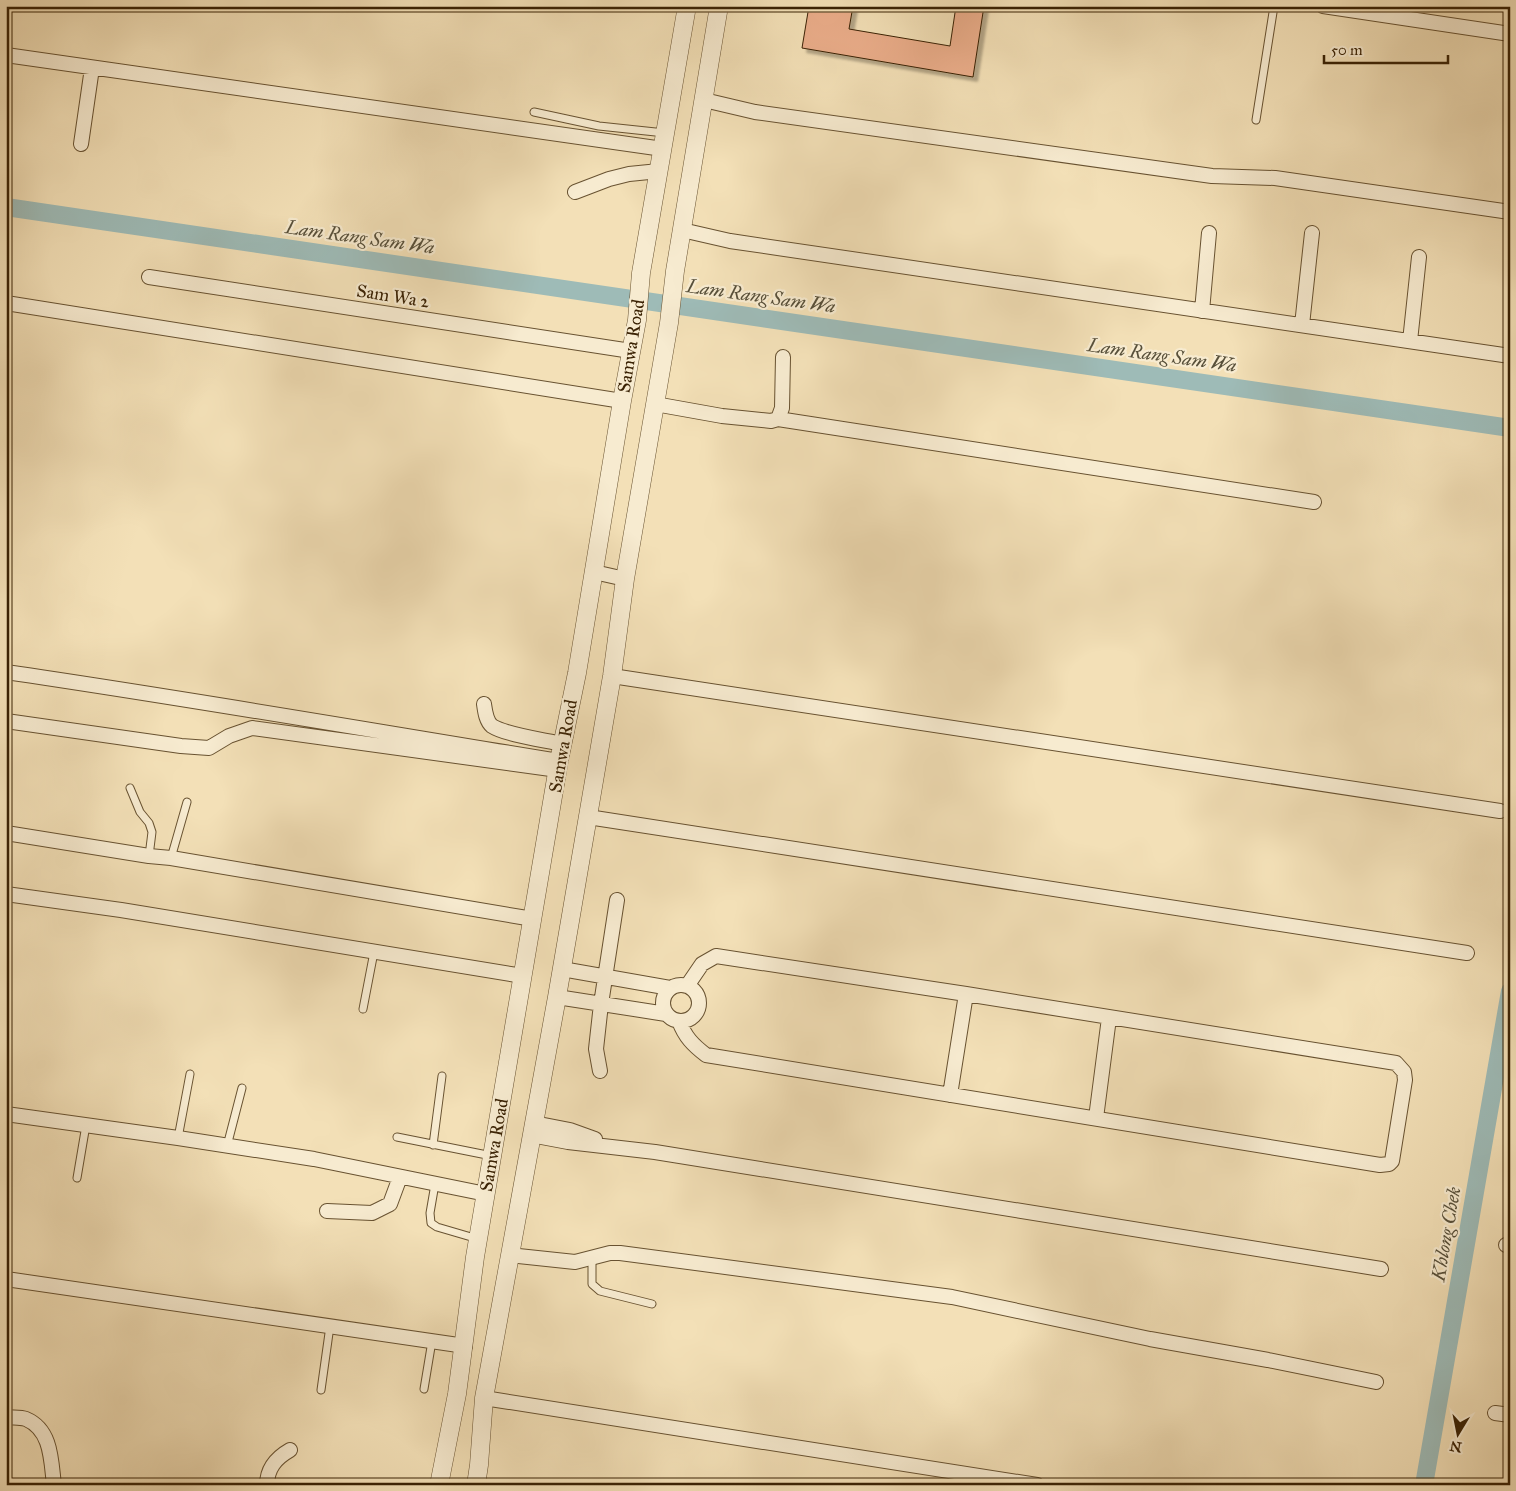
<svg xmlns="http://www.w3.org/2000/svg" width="1516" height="1491" viewBox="0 0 1516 1491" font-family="'IM FELL Great Primer',serif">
<defs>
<filter id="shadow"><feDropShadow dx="4.5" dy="4.5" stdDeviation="1" flood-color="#0004"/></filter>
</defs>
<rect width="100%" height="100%" fill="#f3e0b7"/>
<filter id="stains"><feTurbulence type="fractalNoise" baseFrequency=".004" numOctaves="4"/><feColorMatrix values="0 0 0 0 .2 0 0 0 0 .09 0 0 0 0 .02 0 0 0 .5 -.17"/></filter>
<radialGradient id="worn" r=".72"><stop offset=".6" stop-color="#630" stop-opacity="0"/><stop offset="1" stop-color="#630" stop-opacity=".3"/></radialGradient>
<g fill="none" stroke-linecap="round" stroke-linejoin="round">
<path stroke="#9ebbb7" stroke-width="18" d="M6,207L1510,428
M1424,1485L1510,991"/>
</g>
<path fill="#eaad8a" stroke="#3a2204" filter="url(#shadow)" d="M809,6H853L849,29L950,46L956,6H984L973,77L802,48Z"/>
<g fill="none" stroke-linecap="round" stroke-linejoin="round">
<defs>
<path id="service" d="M534,112L599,126L665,133
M1256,120L1274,6
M130,788L140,812L149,823L152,832L149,856
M171,858L187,802
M363,1009L374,952
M397,1137L492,1156
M178,1138L190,1074
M433,1145L442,1076
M227,1146L242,1088
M77,1178L86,1125
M435,1184L430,1213L431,1223L437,1227L478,1239
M592,1257V1284L600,1291L652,1304
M424,1389L432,1341
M321,1390L330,1326"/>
<path id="minor" d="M1323,6L1510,34
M6,55L663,149
M704,100L755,112L1212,176L1275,178L1510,212
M81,144L92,68
M575,192L609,179L629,174L659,171
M682,230L730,241L1510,356
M149,277L631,351
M6,303L622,401
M1202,311L1209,233
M1302,325L1312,233
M1410,341L1419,257
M655,404L722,416L771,421L778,419L782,408L783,357
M778,419L1314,502
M594,572L625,579
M6,672C191,699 375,731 559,761
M612,676L1500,811
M484,704C485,711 486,721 492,726C506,735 545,740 562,744
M6,721L181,746L209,748L229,736L252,728L558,770
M588,817L1467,953
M6,833L149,856L171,858L533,919
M6,894L121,910L523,976
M562,969L670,988
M663 1003a18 18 0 1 1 36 0a18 18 0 1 1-36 0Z
M557,997L666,1014
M679,1021C685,1037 693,1045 706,1055L1380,1165L1389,1164L1392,1161L1405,1080L1404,1072L1396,1063L966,994L716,956L702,964L687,986
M600,1071L596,1049L601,1004L617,900
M950,1095L966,994
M6,1114L178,1138L314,1159L486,1194
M1096,1118L1109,1018
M534,1123L570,1130L595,1139
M531,1135L568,1142L655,1152L1381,1269
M327,1211L372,1213L390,1204L400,1177
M1506,1245H1510
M509,1255L575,1262L610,1253H620L952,1297L1150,1339L1268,1360L1376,1382
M6,1279L465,1346
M484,1398L1037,1485
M1495,1413L1510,1415
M6,1417C12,1418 20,1417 26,1419C52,1430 51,1461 54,1485
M267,1485C267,1468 276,1458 290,1450"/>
<path id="tertiary" d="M439,1485L457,1394L475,1257L559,761L577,673L622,401L637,320L641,273L687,6
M476,1485L479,1465L484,1398L557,997L612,676L625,579L669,323L675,271L719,6"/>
</defs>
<use href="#service" stroke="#685231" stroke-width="9"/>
<use href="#minor" stroke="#685231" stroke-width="16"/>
<use href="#tertiary" stroke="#685231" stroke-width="19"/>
<use href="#service" stroke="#f7ebd0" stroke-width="7"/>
<use href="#minor" stroke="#f7ebd0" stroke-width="14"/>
<use href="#tertiary" stroke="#f7ebd0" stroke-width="18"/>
</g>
<g text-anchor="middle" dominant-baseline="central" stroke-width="4.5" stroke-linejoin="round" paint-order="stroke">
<g font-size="18" fill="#3a2204" stroke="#f7ebd0">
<text transform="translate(393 296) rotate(9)">Sam Wa 2</text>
<text transform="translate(631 346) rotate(-81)">Samwa Road</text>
<text transform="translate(563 746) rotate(-80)">Samwa Road</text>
<text transform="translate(494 1145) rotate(-80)">Samwa Road</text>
</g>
<g font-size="19" font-style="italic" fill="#58503a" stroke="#f7ebd0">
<text transform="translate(360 237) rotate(8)">Lam Rang Sam Wa</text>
<text transform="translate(761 296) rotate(8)">Lam Rang Sam Wa</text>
<text transform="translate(1162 355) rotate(8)">Lam Rang Sam Wa</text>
<text transform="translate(1446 1234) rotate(-80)">Khlong Chek</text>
</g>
</g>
<rect width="1516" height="1491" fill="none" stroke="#f3e0b7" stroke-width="25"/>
<rect x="8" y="8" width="1501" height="1476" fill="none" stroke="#3a2204" stroke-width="2.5"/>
<rect x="12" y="12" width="1491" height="1466" fill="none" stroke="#3a2204"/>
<g transform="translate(1458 1434) rotate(190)" stroke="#f7ebd0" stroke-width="4" paint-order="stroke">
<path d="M0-4L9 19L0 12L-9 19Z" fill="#3a2204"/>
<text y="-8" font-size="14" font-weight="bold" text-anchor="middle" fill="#3a2204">N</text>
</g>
<path d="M1324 55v8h124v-8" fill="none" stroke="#3a2204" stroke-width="2.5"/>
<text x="1331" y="55" font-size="15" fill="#3a2204" stroke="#f7ebd0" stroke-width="4" paint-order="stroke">50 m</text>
<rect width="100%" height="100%" filter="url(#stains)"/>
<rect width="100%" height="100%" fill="url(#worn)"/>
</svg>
